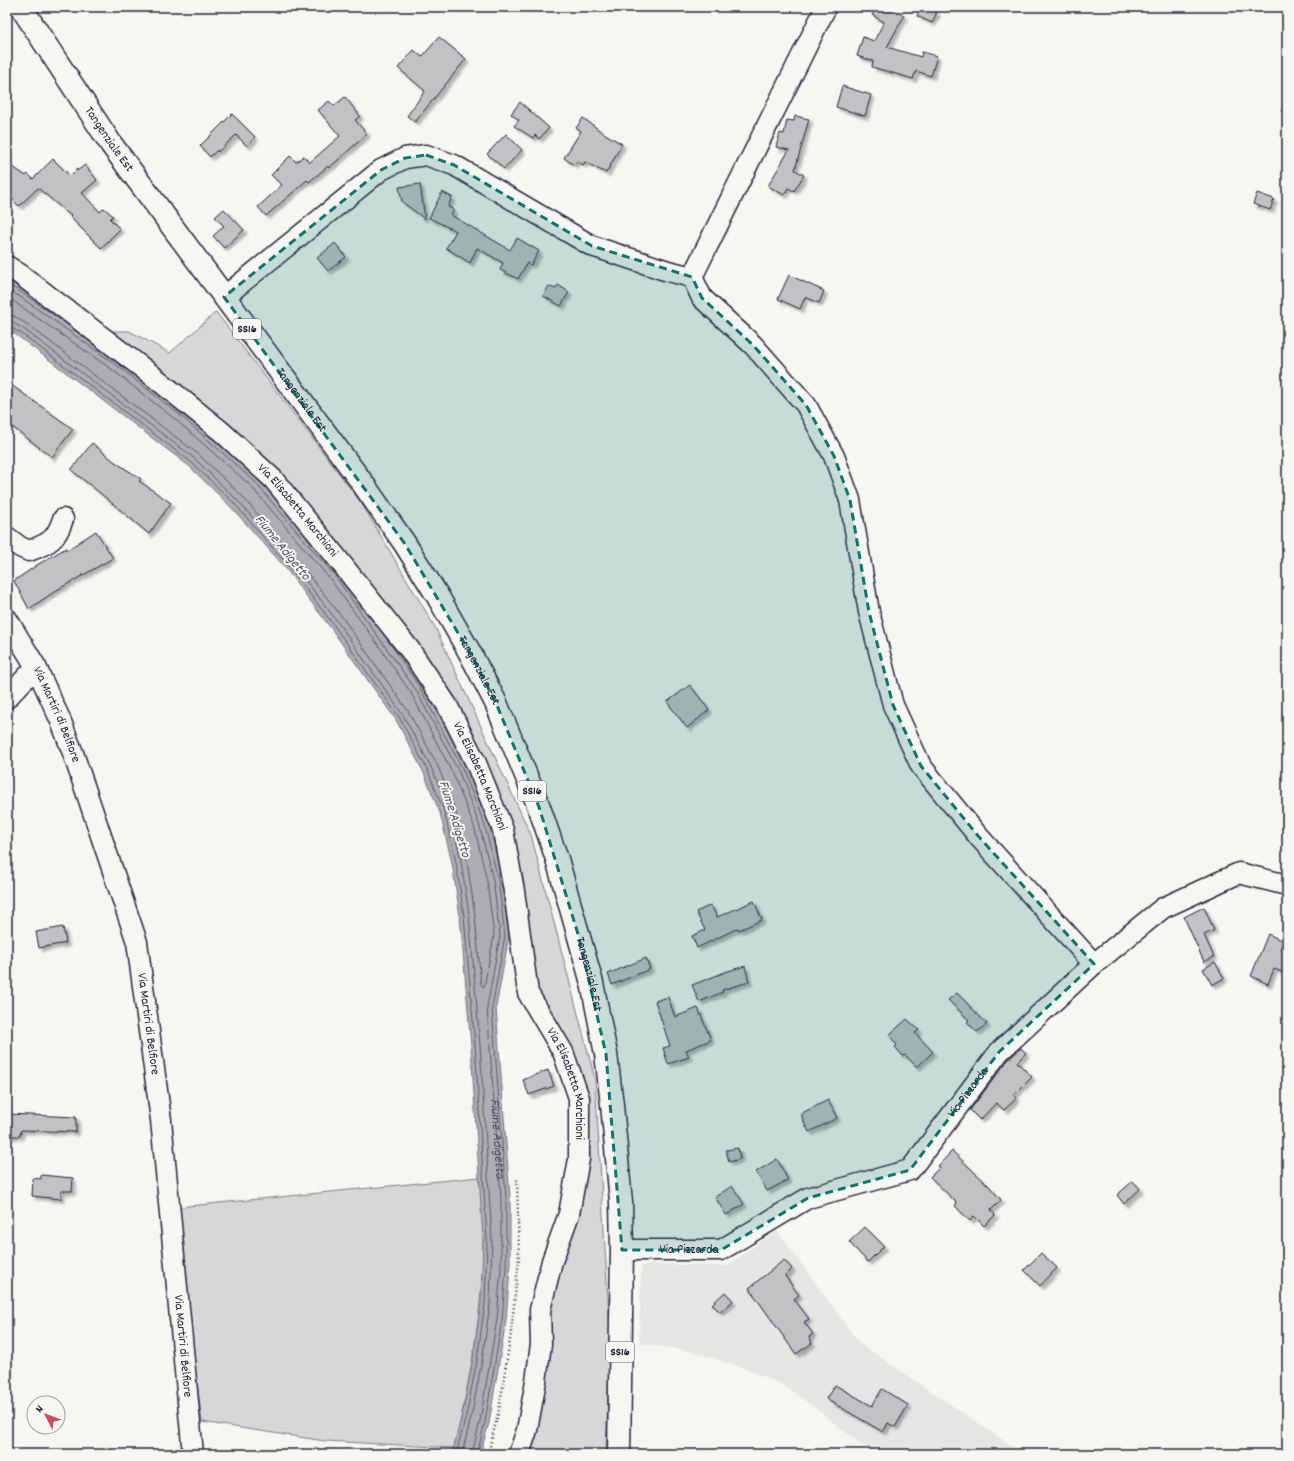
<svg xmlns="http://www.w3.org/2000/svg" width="1294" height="1461" viewBox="0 0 1294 1461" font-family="Dekko,sans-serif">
<defs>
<filter id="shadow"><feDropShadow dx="3.5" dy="3.5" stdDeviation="1" flood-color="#0004"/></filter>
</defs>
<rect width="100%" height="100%" fill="#f6f6f2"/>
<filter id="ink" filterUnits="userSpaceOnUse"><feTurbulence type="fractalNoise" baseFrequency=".025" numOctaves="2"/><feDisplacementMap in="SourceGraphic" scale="8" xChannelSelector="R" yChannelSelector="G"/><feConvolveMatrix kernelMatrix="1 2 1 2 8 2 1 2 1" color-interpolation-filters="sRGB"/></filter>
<g filter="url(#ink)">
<path fill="#e6e6e4" d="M777,1230L859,1343L1024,1454H874L811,1405L784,1386L750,1370L693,1352L639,1343L641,1266L655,1264L727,1266Z"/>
<path fill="#d7d7d7" stroke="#7c7c89" d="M216,312L360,501L435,627L531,835L595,1079L610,1332L606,1454H524L543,1310L582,1100L533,991L488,777L247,443L178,382L106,331H129L170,353Z
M480,1177C481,1198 483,1219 483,1241C483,1311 470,1380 454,1448L325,1441L202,1422L186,1294L179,1207Z"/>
<path fill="#adadb3" stroke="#757583" d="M7,280L23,289L119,356L261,474L342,570L424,685L467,768L488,821L502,878L509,936L496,1007L510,1198V1268L506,1320L489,1423L480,1454H452L463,1411L473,1359L481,1303L483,1240L471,1046L460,916L452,863L440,813L423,771L396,720L330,627L283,565L230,506L189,466L19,337L7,329Z"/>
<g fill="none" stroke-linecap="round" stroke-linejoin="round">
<g stroke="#5a5a6b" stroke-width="1">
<path d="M7,284L21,292L67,324"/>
<path id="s1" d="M7,290L19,296L114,363L180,415L254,481L335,576L416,690L459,772L479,824L493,880L500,936L487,1007L501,1198V1268L497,1319L480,1421L472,1454"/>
<path d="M7,297L110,368L176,420L250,485L330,579L374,639L411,693L453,774L474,826L487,881L494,936L484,987L481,985L475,915L467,861L455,809L437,764L408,711L342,617L294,556L241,495L198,454L28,325L14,316L7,315"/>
<path d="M7,321L12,322L25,330L194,458L237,500L290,560L337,621L403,715L431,767L449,809L461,861L469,915L480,1045L492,1240L490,1304L482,1360L472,1413L462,1454"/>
<path d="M7,326L10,327L22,334L191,462L234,503L286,563L333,624L399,717L427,769L444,811L456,862L464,916L475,1045L487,1240L485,1303L477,1360L467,1412L456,1454"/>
<path d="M385,636L420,688L463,770L484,823L498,879L505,936L492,1007L506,1198V1268L502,1320L485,1422L477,1454"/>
</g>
</g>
<path fill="#c2c2c4" stroke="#22223b" filter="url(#shadow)" d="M877,7H888L904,16L887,47L921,57L922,52L937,56L931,76L916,71L913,79L872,67L873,61L857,56L863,37L874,41L884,22L872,15Z
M921,7H925L937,12L932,23L917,16Z
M439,37L466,59L415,122L407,116L425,91L398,68L414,50L422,57Z
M842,86L871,95L865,116L836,107Z
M345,97L360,116L355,120L367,134L329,168L328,166L309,182L307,180L266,216L258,207L282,185L271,175L290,156L296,162L304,156L309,163L340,136L318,110L329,101L334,106Z
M520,102L549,128L539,139L535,135L533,138L514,126L519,120L511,114Z
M232,114L255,137L247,146L236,135L218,152L217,150L210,157L200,146Z
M795,116L809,119L795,170L804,175L794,191L788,188L784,195L768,186L789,150L776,147L780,133L784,134L787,120L794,121Z
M583,118L602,132L622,144L606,173L585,162L583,165L577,161L574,165L564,158L581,131L576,128Z
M506,134L522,150L504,169L487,154Z
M53,159L70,176L77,169V171L85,165L97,180L82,193L100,212L104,208L113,216L110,219L120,229L101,248L70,217L71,216L38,188L19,206L7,194V163L26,176L28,174L33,179Z
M420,184L425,219L402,202L399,187Z
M442,192L452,197L448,207L454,210L451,215L510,250L517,238L539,251L531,265L527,263L518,279L500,270L503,263L477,248L470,263L446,248L456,231L429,218Z
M1257,193L1274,199L1270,210L1253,204Z
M224,209L244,230L224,248L213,236L224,226L215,217Z
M335,243L346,257L328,271L317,258Z
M789,275L824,291L819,303L805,297L800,309L778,299Z
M558,285L569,292L561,306L543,296L549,286L555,289Z
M7,382L73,429L52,457L7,423Z
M92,443L115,462L141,479L139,481L171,503L149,534L95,489L71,470Z
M96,531L113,558L57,590L29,609L14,581L37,565L66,548L67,550Z
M690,685L709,710L687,728L667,702Z
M754,901L762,920L739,930L738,928L697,948L692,936L705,930L696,912L711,905L717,917Z
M1204,907L1214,930L1204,935L1214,957L1204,962L1184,917Z
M63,927L66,943L39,948L36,932Z
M1268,934L1283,941L1280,949L1287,952V974L1274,969L1268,984L1251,976Z
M646,958L650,969L612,985L608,974Z
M1215,962L1224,978L1212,985L1203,969Z
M745,966L749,982L722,990L723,992L699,1002L692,985L728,971Z
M957,993L987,1024L977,1032L967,1022L969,1020L948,1000Z
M668,997L675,1017L698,1008L711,1040L686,1050L689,1057L668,1064L663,1048L670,1046L655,1001Z
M907,1019L919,1030L915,1033L933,1052L917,1067L905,1055L903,1056L895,1047L897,1045L889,1035Z
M1021,1048L1026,1053L1017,1062L1032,1077L1014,1095L1017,1098L1004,1110L996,1103L980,1120L970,1110L1008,1060Z
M548,1070L554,1086L529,1095L523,1080Z
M828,1100L837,1118L809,1132L802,1118V1113Z
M7,1114L76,1117V1132L21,1130L20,1136H7Z
M738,1148L740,1159L729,1162L726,1150Z
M952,1151L988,1185L1001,1200L991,1210L995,1215L984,1226L974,1216L970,1221L955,1206L957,1203L930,1177L940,1167L938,1166Z
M777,1159L788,1180L767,1191L756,1172Z
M41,1175L73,1178L72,1191H61V1199L32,1196L33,1178L41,1179Z
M1133,1181L1140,1189L1124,1204L1117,1195Z
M732,1186L744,1204L726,1215L715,1197Z
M865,1227L884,1246L868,1262L849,1242Z
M1041,1253L1057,1268L1040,1286L1024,1270Z
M784,1260L792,1269L785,1276L799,1295L794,1299L809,1319L804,1322L813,1334L809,1337L812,1343L796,1354L749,1288Z
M725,1292L733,1301L720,1312L712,1304Z
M835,1385L872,1406L882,1389L908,1405L895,1427L888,1423L883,1432L826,1399Z"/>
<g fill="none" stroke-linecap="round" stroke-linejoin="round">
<defs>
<g id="minor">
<path id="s2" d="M7,266L21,275L153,376L222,432L273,479L318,534L410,650L447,705L476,763L503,830L514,891L528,993L563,1052L579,1098V1159L569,1214L552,1261L540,1310L541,1344L536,1381L527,1430L519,1454"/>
<path d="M692,277L826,7"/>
<path d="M224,297L381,170L405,158L426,155L454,165L592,246L668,271L692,277L702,298L753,345L806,405L834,456L850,500L869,612L893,705L921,766L979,837L1094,964"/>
<path d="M7,537L20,547L29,551C50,543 56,540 63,519"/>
<path id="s3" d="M7,619L36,667L60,719L73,753L137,942L161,1120L193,1454"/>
<path d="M7,698L36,667"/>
<path id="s4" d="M622,1250H721L808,1198L910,1170L999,1052L1094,964L1163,908L1239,873L1287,885"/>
</g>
<g id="major">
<path id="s5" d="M21,7L111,144L361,481L405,544L437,595L470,653L496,703L518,756L539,807L557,859L592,983L606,1054L612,1105L621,1202L622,1250L619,1454"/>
</g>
</defs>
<use href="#minor" stroke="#22223b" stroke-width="23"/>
<use href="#major" stroke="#22223b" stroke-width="25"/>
<path stroke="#22223b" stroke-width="2.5" stroke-dasharray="1 3" stroke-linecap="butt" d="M488,1454L499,1410L511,1333L519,1258L517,1177"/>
<use href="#minor" stroke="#f6f6f2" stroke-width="20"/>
<use href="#major" stroke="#f6f6f2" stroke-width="22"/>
</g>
</g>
<path fill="#0f766e" fill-opacity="0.2" stroke="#0f766e" stroke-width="3" stroke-dasharray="8 5" stroke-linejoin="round" d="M426,155L454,165L592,246L692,277L702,298L753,345L806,405L834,456L850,500L869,612L893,705L921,766L979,837L1094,964L999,1052L910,1170L808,1198L721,1250H622L606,1054L578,934L539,807L496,703L470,653L405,544L224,297L381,170L405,158Z"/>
<g text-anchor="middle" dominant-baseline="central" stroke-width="4" stroke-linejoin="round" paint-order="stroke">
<g fill="#f6f6f2" stroke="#626272" stroke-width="1">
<rect x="233" y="319" width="28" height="20" rx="3"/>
<rect x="518" y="781" width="28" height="20" rx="3"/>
<rect x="606" y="1342" width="28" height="20" rx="3"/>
</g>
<g font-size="12" font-weight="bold" fill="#22223b">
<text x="247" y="329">SS16</text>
<text x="532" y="791">SS16</text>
<text x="620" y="1352">SS16</text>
</g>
<g font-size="13" fill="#22223b" stroke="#f6f6f2">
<text stroke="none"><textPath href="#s5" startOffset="159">Tangenziale Est</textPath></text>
<text stroke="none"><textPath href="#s5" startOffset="483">Tangenziale Est</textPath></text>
<text stroke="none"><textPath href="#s2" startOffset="381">Via Elisabetta Marchioni</textPath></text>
<text stroke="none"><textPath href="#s5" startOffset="807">Tangenziale Est</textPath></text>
<text stroke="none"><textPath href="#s3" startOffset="108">Via Martiri di Belfiore</textPath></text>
<text stroke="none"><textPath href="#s2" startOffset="705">Via Elisabetta Marchioni</textPath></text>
<text stroke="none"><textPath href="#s5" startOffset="1131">Tangenziale Est</textPath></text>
<text stroke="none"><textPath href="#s3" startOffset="432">Via Martiri di Belfiore</textPath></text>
<text stroke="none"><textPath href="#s2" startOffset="1029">Via Elisabetta Marchioni</textPath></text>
<text stroke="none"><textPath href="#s4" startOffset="403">Via Pizzarda</textPath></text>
<text stroke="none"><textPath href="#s4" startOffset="67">Via Pizzarda</textPath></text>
<text stroke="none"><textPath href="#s3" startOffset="756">Via Martiri di Belfiore</textPath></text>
</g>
<g font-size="14" font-style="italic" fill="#535365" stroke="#f6f6f2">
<text transform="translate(282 548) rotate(51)">Fiume Adigetto</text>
<text transform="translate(454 819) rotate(73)">Fiume Adigetto</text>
<text stroke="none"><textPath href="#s1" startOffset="1044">Fiume Adigetto</textPath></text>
</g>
</g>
<rect width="1294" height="1461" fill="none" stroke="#f6f6f2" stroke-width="24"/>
<rect x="12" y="12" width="1270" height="1437" fill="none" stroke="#22223b" stroke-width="1.5" filter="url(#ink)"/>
<g transform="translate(46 1415) rotate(312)"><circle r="19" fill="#f6f6f2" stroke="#a1a1a9"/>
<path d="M0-3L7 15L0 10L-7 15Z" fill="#d1495b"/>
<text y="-6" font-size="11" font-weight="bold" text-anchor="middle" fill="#22223b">N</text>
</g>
</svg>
